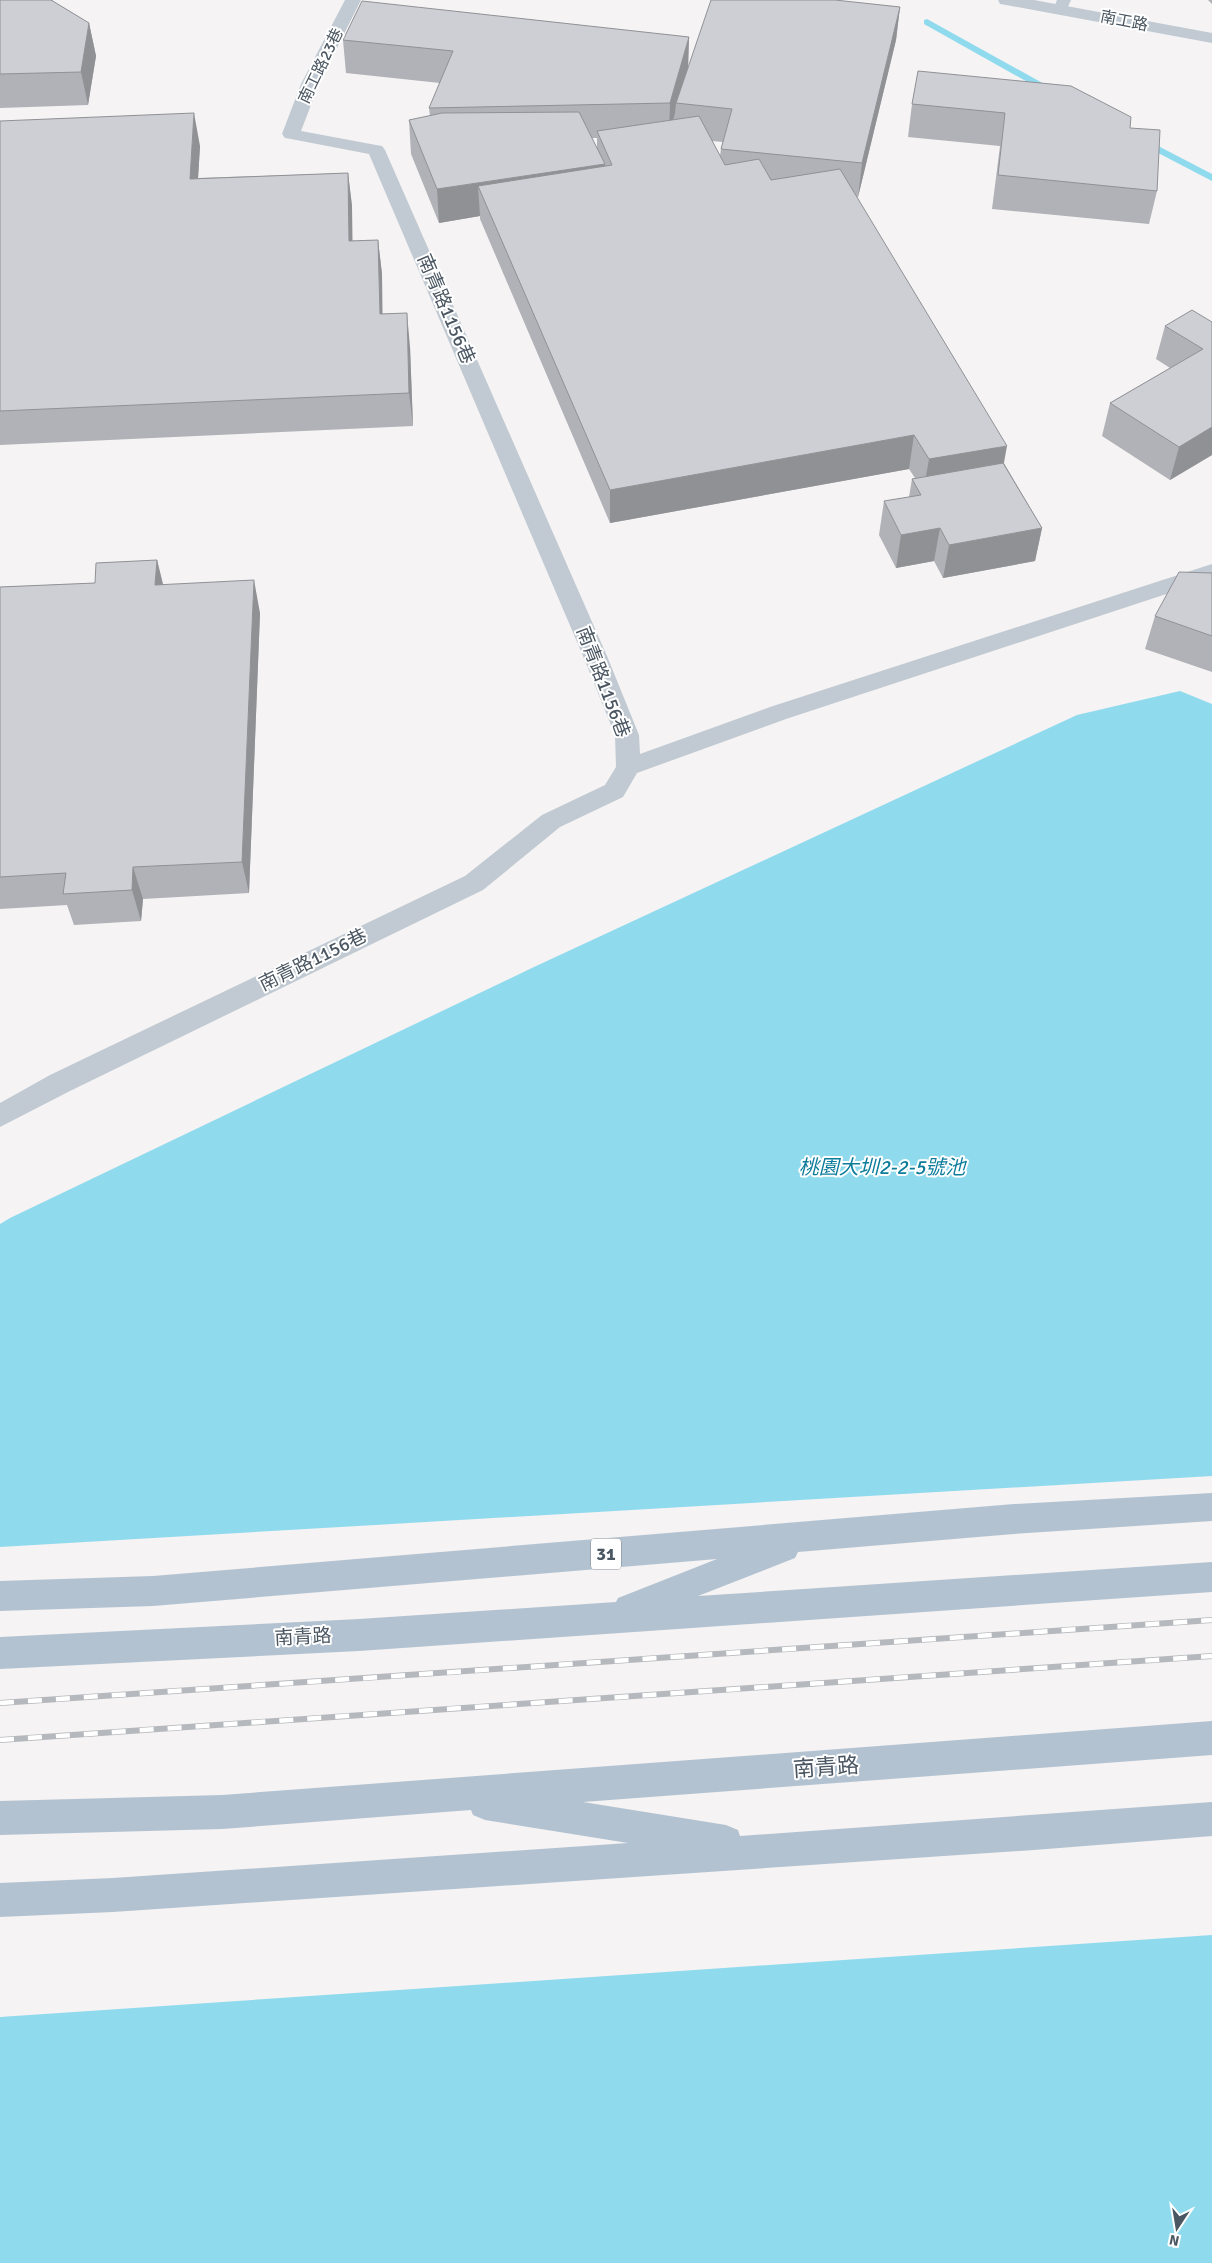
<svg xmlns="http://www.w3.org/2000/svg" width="1212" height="2263" viewBox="0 0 1212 2263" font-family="Signika,'Noto Sans TC',sans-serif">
<rect width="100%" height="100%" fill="#f5f3f3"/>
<path fill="#90daee" d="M1180,691L1212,704V1476L0,1547V1224L10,1218L534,967L1077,715Z
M1212,1935V2263H0V2017Z"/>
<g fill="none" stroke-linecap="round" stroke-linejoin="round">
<path fill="#90daee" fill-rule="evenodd" d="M927,19L1055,90L1057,92L1055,94H1049L924,24V20Z
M1141,137L1212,174V181L1137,142L1136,140Z"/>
<path fill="#c1cad2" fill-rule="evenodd" d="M1057,0H1071L1065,13H1055L1053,10Z"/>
<path fill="#c1cad2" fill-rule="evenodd" d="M345,0H361L319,84L301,131L376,145L382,146L385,150L607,656L639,735L640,754L770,707L1212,564V579L786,719L637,773L623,797L560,827L483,890L70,1091L0,1127V1103L50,1075L465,876L542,815L605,785L616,767L615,735L583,656L369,154L291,139L285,138L282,134L301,84Z"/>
<path fill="#c1cad2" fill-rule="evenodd" d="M998,0H1034L1212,33V43L1006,5L1000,4Z"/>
<path fill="#b3c2d1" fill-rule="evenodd" d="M1212,1493V1521L1014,1534L798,1552L795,1558L698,1596L1212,1562V1592L359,1651L0,1669V1637L359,1619L616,1602L618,1598L717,1559L153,1606L0,1611V1581L153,1576L1014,1504Z
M1212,1721V1755L583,1802L726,1825L738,1830L740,1836L1212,1802V1836L1034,1850L113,1912L0,1917V1883L113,1878L628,1843L485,1820L473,1815L471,1810L222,1829L0,1835V1801L222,1795Z"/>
<defs>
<path id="rail" d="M0,1703L1212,1620
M0,1740L1212,1656"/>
</defs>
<use href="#rail" stroke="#b5b8bd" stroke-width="6"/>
<use href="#rail" stroke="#fff" stroke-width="4.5" stroke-dasharray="14" stroke-linecap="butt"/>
</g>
<path fill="#b0b2b7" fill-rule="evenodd" d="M0,0H53V1L89,23L96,56L88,105L0,108Z
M1208,0H1212V4Z
M839,1L900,7L896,40L858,197H857L1004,463L1042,528L1035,561L943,578L934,561L896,568L879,535L884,501L909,497L912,479L915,478L909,469L610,523L480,219V216L439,223L411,154L409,120L430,116L429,108L440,83L346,73L343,40L689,37L688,68ZM592,138H597V148ZM712,141L723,142L721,149L720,156Z
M918,71L1130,128L1157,191L1149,224L992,209L1000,146L908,137L912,104Z
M0,121L200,146L198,178L348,173L352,206V241L378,240L382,274V314L410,347L413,426L0,445Z
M1212,322V455L1170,480L1102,436L1110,403L1170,368L1156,359L1165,326Z
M157,560L163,584L260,613L249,893L143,899L141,921L74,925L67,905L0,909V587L95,583Z
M1212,573V672L1145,649L1155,616Z"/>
<path fill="#909195" d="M900,7L896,40L858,197L862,163Z
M89,23L96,56L88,105L81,72Z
M689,37L688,70L676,103L675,113L669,137L670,103Z
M194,113L200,146L196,212L190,179Z
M605,164V197L478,186L480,216L439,223L437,189Z
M348,173L352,206L353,275L349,241Z
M378,240L382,274L383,348L380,314Z
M407,313L410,347L413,426L409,393Z
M1212,427V455L1170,480L1179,447Z
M914,435L909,469L610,523V490Z
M1007,446L1001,479L923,493L929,459Z
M940,528L934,561L896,568L901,535Z
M1042,528L1035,561L943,578L949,545Z
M157,560L165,593L155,585Z
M254,580L260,613L249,893L242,862Z
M133,867L143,899L141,921L132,890Z"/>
<path fill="#cdcfd5" stroke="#909195" d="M0,0H51L89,23L81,72L0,74Z
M711,0H835L900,7L862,163L721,149L732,109L676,103Z
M362,1L689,37L670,103L429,108L453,51L343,40Z
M918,71L1071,86L1131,117L1130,128L1160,130L1157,191L998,175L1005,113L912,104Z
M579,112L605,164L437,189L409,120L442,113Z
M194,113L190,179L348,173L349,241L378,240L380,314L407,313L409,393L0,411V121Z
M699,116L725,165L759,159L771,180L840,169L1007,446L929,459L914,435L610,490L478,186L612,165L597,131Z
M1192,310L1212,322V427L1179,447L1110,403L1203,349L1165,326Z
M1003,463L1042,528L949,545L940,528L901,535L884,501L921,495L912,479Z
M157,560L155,585L254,580L242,862L133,867L132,890L63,894L66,873L0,877V587L95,583L96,563Z
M1179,572L1212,573V636L1155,616Z"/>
<g text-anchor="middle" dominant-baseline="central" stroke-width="4" stroke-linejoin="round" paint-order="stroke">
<g font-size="16" fill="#4a5661" stroke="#fff">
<text transform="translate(1124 21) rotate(11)">南工路</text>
<text transform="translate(321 66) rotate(-64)">南工路23巷</text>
</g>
<rect fill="#fff" stroke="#808990" stroke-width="1" x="591" y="1538.5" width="30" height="31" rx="4"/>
<g font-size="18" font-weight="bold" fill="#4a5661">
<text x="606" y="1554">31</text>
</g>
<g font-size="19" fill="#4a5661" stroke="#fff">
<text transform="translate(446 309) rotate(67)">南青路1156巷</text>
<text transform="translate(603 682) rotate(69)">南青路1156巷</text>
<text transform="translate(313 960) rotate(-26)">南青路1156巷</text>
<text transform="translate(303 1637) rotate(-3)">南青路</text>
</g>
<g font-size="20" font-style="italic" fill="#0c7c9b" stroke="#fff">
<text x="882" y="1167">桃園大圳2-2-5號池</text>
</g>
<g font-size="22" fill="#4a5661" stroke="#fff">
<text transform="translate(826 1767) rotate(-4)">南青路</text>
</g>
</g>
<g transform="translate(1177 2228) rotate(192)" stroke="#ffffff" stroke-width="4" paint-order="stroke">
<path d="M0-4L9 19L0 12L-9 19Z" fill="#4a5661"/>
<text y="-8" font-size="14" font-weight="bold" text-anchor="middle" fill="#4a5661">N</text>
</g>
</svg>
